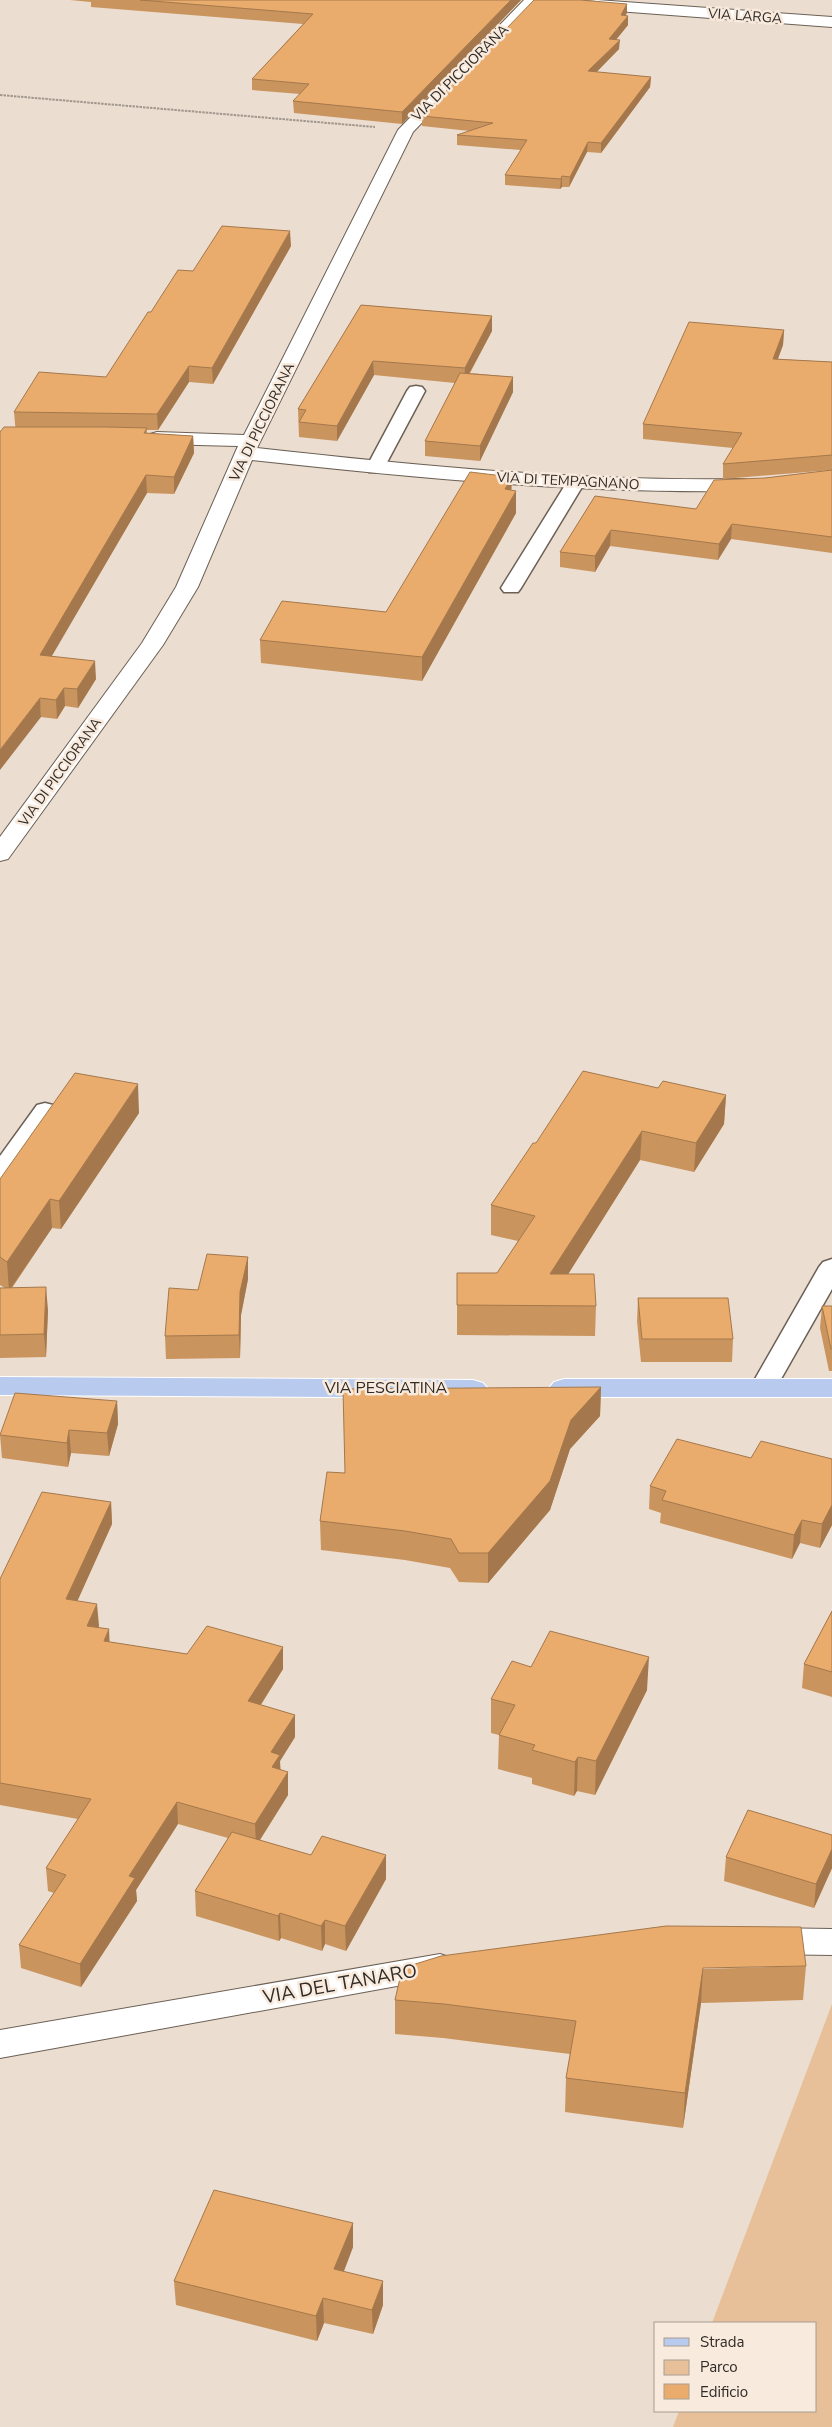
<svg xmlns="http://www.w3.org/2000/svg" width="832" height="2427" viewBox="0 0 832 2427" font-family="'Nunito Sans',sans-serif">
<rect width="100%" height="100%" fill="#ebddd0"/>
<path fill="#e7c099" d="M832,2004V2427H673L679,2411H816V2323H712Z"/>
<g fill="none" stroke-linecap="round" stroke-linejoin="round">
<defs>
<path id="service" d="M416,386L422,387L425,391L384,468L381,472H369L366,468L407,391L410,387Z
M576,477L582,478L585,482L521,588L518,592H504L501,588L567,482L570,478Z
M45,1103L53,1105L57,1110L9,1179L0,1181V1156L37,1105Z
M832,1259V1289L777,1386L773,1392L764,1394L755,1392L751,1386L819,1267L823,1262Z"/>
<path id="minor" d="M524,0H539L413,132L257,448C419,466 583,482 746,479L753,481L756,485L753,489L746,491C581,494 416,478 252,460L198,587L163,645L8,859L0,861V837L142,643L176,587L238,446L157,444L150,442L147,438L150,434L157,432L244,435L398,130Z
M597,0L832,17V27L590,9L582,4L585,1Z
M766,1928L832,1929V1955L766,1954L754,1950L748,1941L754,1932Z
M440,1954L452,1958L458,1967L452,1976L0,2058V2030Z"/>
<path id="primary" d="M0,1377L473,1380L483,1383L488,1389L483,1395L473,1398L0,1395Z
M564,1379H832V1397H564L554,1394L549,1388L554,1382Z"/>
</defs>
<use href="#service" stroke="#6c6055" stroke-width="3"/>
<use href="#minor" stroke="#6c6055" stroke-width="2"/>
<use href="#primary" stroke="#fff" stroke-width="2"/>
<path stroke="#a2978d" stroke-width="2" stroke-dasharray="2.5 1" stroke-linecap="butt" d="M0,95L375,127"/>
<use href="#service" fill="#fff" fill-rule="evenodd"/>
<use href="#minor" fill="#fff" fill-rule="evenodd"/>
<use href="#primary" fill="#b8cbee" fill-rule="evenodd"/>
</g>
<path fill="#c9945e" d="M70,0H521L402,124L294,113L293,101L300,94L252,90V79L303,24L91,7V2Z
M627,13L625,15L628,16V25L616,40L619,49L596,72L651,77L650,87L601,153L587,152L569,187H562L560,189L505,185V175L521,150L457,145V135L470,131L422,126V116Z
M291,246L213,384L189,382L158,430H147V433L193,436L194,453L174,494L147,493L51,656L96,679L78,708L65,706L57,719L41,717L14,412L106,377L151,312L193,271Z
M361,305L492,316V331L470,373L513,377V392L480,461L425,456V441L455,383L374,375L337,441L299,437L298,409Z
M784,330L783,345L778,359L832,362V553L731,539L718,560L610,546L595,572L560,567V552L595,496L696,509L765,478L832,470L723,479V464L733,448L643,439V424Z
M512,477L511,490L516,513L422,681L261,663L260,640L386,612Z
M658,1088L726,1095L724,1124L694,1172L640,1160L568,1274L596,1306L595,1336L457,1335V1273H497L518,1241L491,1235V1205L536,1143Z
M139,1113L61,1229L52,1228L12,1288L48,1310L46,1357L0,1358V1288H5L0,1285V1179Z
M248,1257V1279L241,1315L240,1358L166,1359L165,1336L198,1290Z
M638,1298L733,1339L732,1362H641L637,1321Z
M822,1306H832V1371H829L820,1328Z
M601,1387L600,1416L570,1449L550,1510L488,1583L459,1582L450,1568L405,1560L321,1550L320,1521L345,1473Z
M117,1401L118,1424L109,1456L71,1453L68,1467L2,1458L0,1435Z
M751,1458L832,1459V1525L820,1548L800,1543L792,1559L660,1523L661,1513L649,1509L650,1486Z
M111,1502L112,1524L77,1601L99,1626L98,1628L110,1642L187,1654L283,1647V1669L261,1705L295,1715V1737L280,1761V1770L288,1772V1795L260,1840L386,1879L346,1951L325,1944L322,1951L281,1938L279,1941L196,1916L195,1891L228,1838L178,1824L136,1890L137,1901L81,1987L21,1968L19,1945L54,1893L48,1891L46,1868L78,1819L0,1805V1579Z
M832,1611V1697L802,1688L804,1664Z
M531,1667L647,1690L595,1795L577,1791L574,1796L532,1784V1778L498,1769L499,1735L491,1733V1699Z
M832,1835V1868L814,1908L724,1881L726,1857Z
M806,1966L803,2000L701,2003L683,2128L565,2112L566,2078L570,2054L443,2038L395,2034V2000L400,1978Z
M353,2247L344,2271L383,2305L373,2334L324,2323L317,2341L176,2305L174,2281Z"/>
<path fill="#a4784c" d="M511,0H521L402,124V112Z
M627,4V13L620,24L621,15Z
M628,16V25L609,48V39Z
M620,40L619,49L588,81V71Z
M651,77L650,87L601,153V143Z
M588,142L587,152L569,187L570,177Z
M562,176V187L560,189L561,179Z
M290,231L291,246L213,384L212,368Z
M492,316V331L464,383L465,368Z
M784,330L783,345L772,374L773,359Z
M373,361L374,375L337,441V426Z
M189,366V382L158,430L157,414Z
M513,377V392L480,461V446Z
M193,436L194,453L174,494V477Z
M146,475L147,493L42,673L40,655Z
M512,477L511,499L505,489Z
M516,491V513L422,681V657Z
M732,524L731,539L718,560L719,544Z
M611,530L610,546L595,572V556Z
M95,661L96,679L78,708L77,689Z
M64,688L65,706L57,719L56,700Z
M40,698L41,717L0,770V750Z
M138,1084L139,1113L61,1229L59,1201Z
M726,1095L724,1124L694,1172L696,1143Z
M642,1131L640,1160L550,1303V1274Z
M50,1199L52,1228L9,1291L7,1262Z
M248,1257V1279L241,1315L240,1358L239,1335L240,1292Z
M46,1287L48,1310L46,1357L44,1334Z
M601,1387L600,1416L570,1449L550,1510L488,1583V1553L571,1420Z
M117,1401L118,1424L109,1456L107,1433Z
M69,1430L71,1453L68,1467L67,1443Z
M111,1502L112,1524L68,1622L66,1599Z
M832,1505V1525L820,1548L822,1524Z
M802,1520L800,1543L792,1559L794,1535Z
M97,1604L99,1626L89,1648L87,1626Z
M109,1629L110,1651L104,1641Z
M283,1647V1669L249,1723L248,1701Z
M649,1657L647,1690L595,1795L596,1761Z
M295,1715V1737L280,1761L281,1777L273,1790L271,1752Z
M578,1757L577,1791L574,1796L575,1762Z
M288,1772V1795L256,1846L255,1824Z
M177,1802L178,1824L136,1890L137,1901L81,1987L80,1964L129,1876Z
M832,1849V1868L814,1908L816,1884Z
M386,1855V1879L346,1951L345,1926Z
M280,1913L281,1938L279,1941L278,1916Z
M325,1920V1944L322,1951L321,1926Z
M703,1968L701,2003L683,2128L685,2093Z
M353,2223V2247L335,2294L334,2269Z
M383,2281V2305L373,2334L372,2310Z
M323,2298L324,2323L317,2341L316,2316Z"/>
<path fill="#eaac6d" stroke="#a4784c" d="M140,0H511L402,112L293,101L309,84L252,79L313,14Z
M534,0H580L627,4L621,15L628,16L609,39L620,40L588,71L651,77L601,143L588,142L570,177L562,176L561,179L505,175L527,140L457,135L493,123L422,116Z
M222,226L290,231L212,368L189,366L157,414L14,412L39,372L106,377L148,312H151L178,270L193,271Z
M361,305L492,316L465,368L373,361L337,426L299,422L306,410L298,409Z
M689,322L784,330L773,359L832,362V455L723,464L742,433L643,424Z
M460,373L513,377L480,446L425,441Z
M4,427H107L147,428L144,433L193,436L174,477L146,475L40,655L95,661L77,689L64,688L56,700L40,698L0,750V432Z
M832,470V537L732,524L719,544L611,530L595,556L560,552L595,496L696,509L714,480L765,478Z
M470,472L512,477L505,489L516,491L422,657L260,640L282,601L386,612Z
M583,1071L658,1088L663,1081L726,1095L696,1143L642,1131L550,1274H594L596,1306L457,1305V1273H497L535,1216L491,1205L533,1143H536Z
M75,1073L138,1084L59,1201L50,1199L7,1262L0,1257V1179Z
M207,1254L248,1257L240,1292L239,1335L165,1336L169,1288L198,1290Z
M46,1287L44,1334L0,1335V1288Z
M638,1298H728L733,1339H642Z
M822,1306H832V1349H831Z
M601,1387L571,1420L550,1481L488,1553H459L451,1539L405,1531L320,1521L327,1472L345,1473L343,1389Z
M15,1393L117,1401L107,1433L69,1430L67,1443L0,1435Z
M677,1439L751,1458L761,1441L832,1459V1505L822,1524L802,1520L794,1535L662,1500L666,1491L650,1486Z
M42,1492L111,1502L66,1599L97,1604L87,1626L109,1629L104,1641L187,1654L207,1626L283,1647L248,1701L295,1715L271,1752L280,1755L272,1767L288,1772L255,1824L177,1802L129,1876L135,1878L80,1964L19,1945L66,1875L46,1868L91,1799L0,1783V1579Z
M832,1611V1672L804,1664Z
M550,1631L649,1657L596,1761L578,1757L575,1762L532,1750L535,1745L499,1735L515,1705L491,1699L512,1661L531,1667Z
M748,1810L832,1835V1849L816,1884L726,1857Z
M232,1832L311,1855L322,1836L386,1855L345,1926L325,1920L321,1926L280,1913L278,1916L195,1891Z
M666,1926L801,1927L806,1966L703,1968L685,2093L566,2078L576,2021L444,2004L395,2000L400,1978L409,1966L441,1956Z
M214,2190L353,2223L334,2269L383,2281L372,2310L323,2298L316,2316L174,2281Z"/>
<g text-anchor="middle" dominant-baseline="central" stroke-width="5" stroke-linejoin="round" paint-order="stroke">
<g font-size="14" fill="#302b26" stroke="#f8eadd">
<text transform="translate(745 16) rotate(4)">VIA LARGA</text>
<text transform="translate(460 73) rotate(-45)">VIA DI PICCIORANA</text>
<text transform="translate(262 422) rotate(-64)">VIA DI PICCIORANA</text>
<text transform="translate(568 481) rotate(3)">VIA DI TEMPAGNANO</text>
<text transform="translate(60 772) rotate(-54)">VIA DI PICCIORANA</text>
</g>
<g font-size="16" fill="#302b26" stroke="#f8eadd">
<text x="386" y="1388">VIA PESCIATINA</text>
</g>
<g font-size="19" fill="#302b26" stroke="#f8eadd">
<text transform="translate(340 1984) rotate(-10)">VIA DEL TANARO</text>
</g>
</g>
<rect x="654" y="2322" width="162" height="90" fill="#f8eadd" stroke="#a89e94"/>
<rect x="664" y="2338" width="25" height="8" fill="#b8cbee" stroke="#a89e94"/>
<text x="700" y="2347" font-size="15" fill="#302b26">Strada</text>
<rect x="664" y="2360" width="25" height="15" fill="#e7c099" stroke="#a89e94"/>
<text x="700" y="2372" font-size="15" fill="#302b26">Parco</text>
<rect x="664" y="2384" width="25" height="15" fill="#eaac6d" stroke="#a89e94"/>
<text x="700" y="2397" font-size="15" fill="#302b26">Edificio</text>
</svg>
